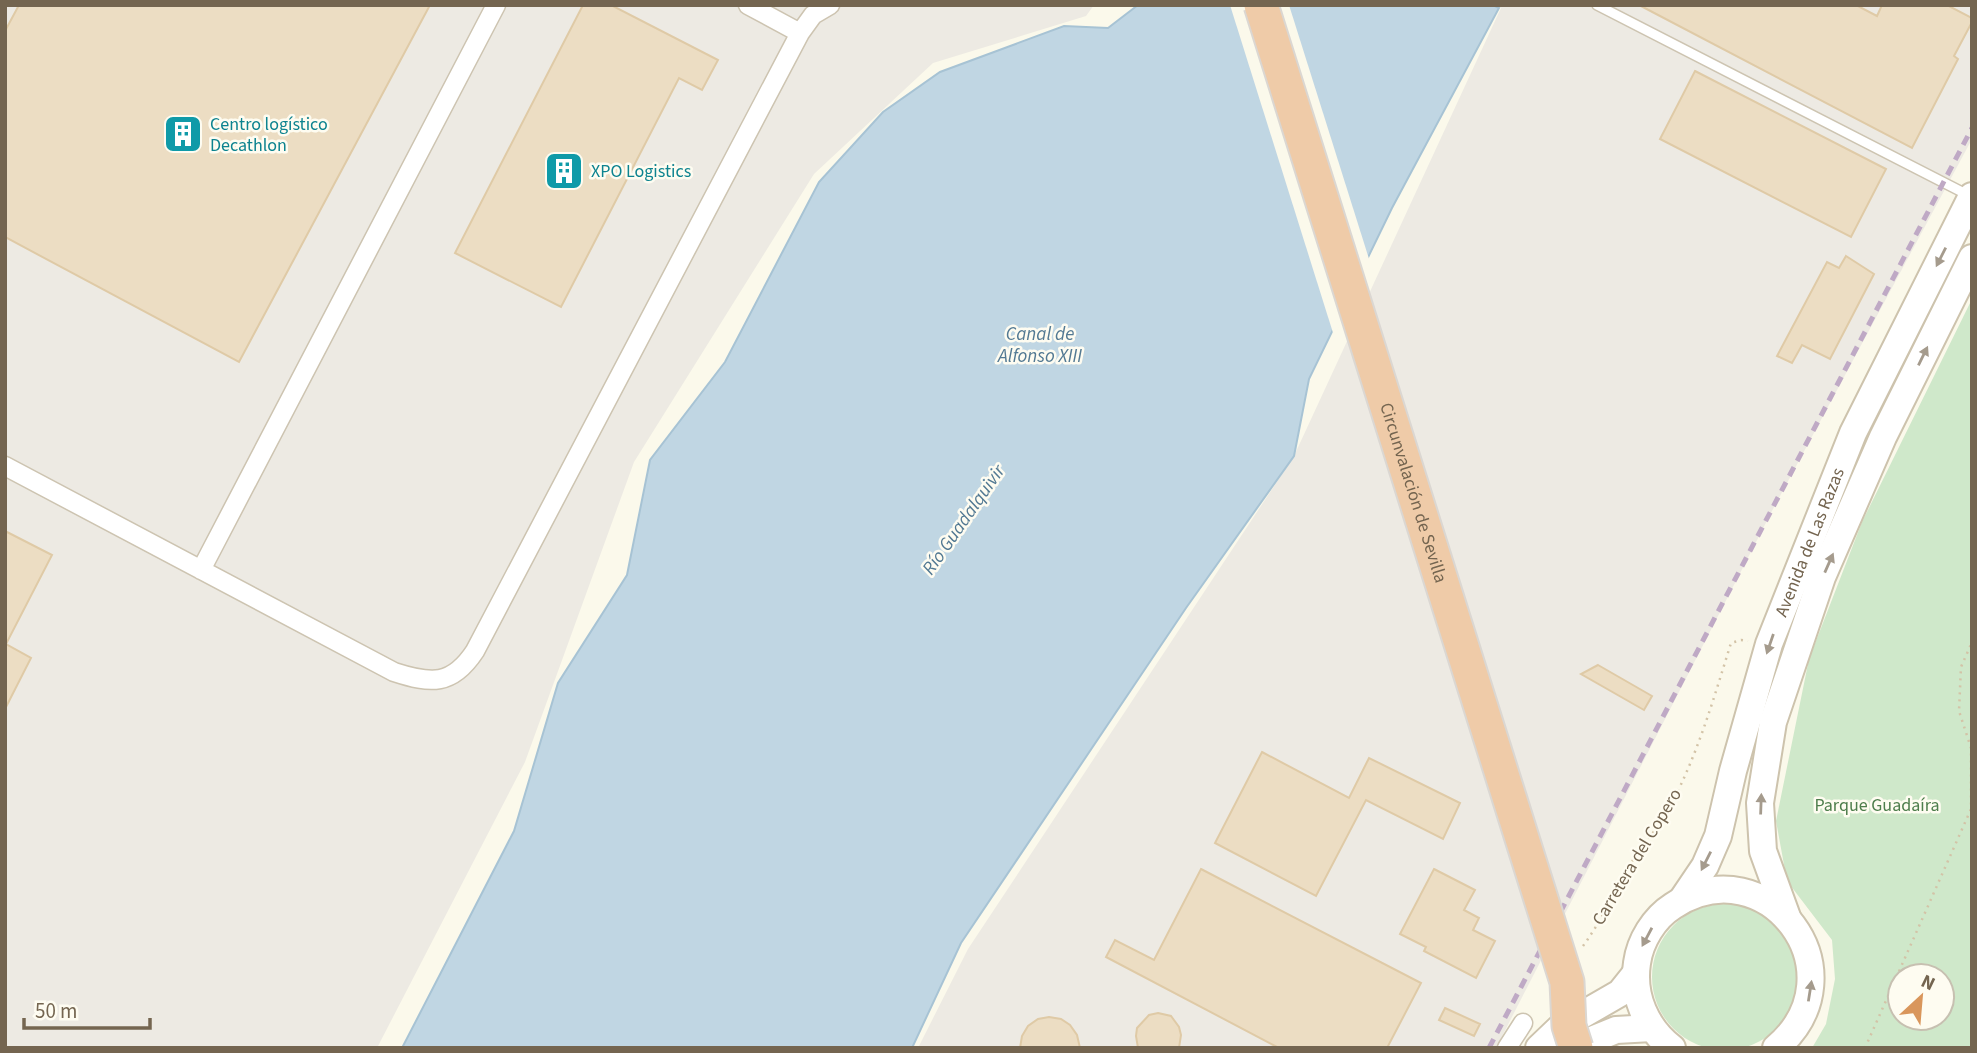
<svg xmlns="http://www.w3.org/2000/svg" width="1977" height="1053" viewBox="0 0 1977 1053" font-family="'Source Sans 3',sans-serif">
<rect width="100%" height="100%" fill="#fbf9eb"/>
<path fill="#edeae3" d="M5,5H1094L1086,16L933,63L814,174L634,462L525,762L377,1048H5Z
M1497,5H1972V139L1773,509L1496,1048H918L968,949L1294,456L1501,8Z"/>
<path fill="#cfe8ca" fill-rule="evenodd" d="M1972,299V1048H1812L1826,1024L1835,979L1832,940L1787,881L1776,821L1809,659L1862,522ZM1900,976H1942V1018H1900Z
M1652 977a73 73 0 1 1 146 0a73 73 0 1 1-146 0Z"/>
<path fill="#c0d6e3" stroke="#a7c3d4" stroke-width="2" d="M1138,5H1493L1499,8L1392,208L1309,379L1294,456L1186,608L961,943L912,1048H402L514,831L558,683L627,575L650,460L725,362L819,182L883,112L940,72L1064,26L1108,28Z"/>
<path fill="#fbf9eb" d="M1230,5H1289L1370,262L1334,336Z"/>
<path fill="#ecddc3" stroke="#dfcaa6" stroke-width="2" d="M19,5H430L239,362L5,237V31Z
M583,5H611L718,60L702,90L679,78L561,307L455,253Z
M1639,5H1856L1877,16L1882,5H1947L1972,18V22L1954,56L1958,59L1912,148Z
M1695,71L1886,169L1851,237L1660,139Z
M1846,256L1874,274L1830,359L1802,345L1792,363L1777,356L1827,262L1839,268Z
M5,531L52,555L6,644L31,658L5,709Z
M1598,665L1652,696L1644,710L1581,674Z
M1262,752L1349,798L1369,758L1460,803L1443,839L1366,800L1316,896L1215,843Z
M1201,869L1421,983L1387,1048H1279L1106,957L1115,940L1154,960Z
M1434,869L1475,890L1464,910L1479,918L1473,930L1495,941L1476,978L1424,951L1426,947L1400,934Z
M1445,1008L1480,1024L1474,1036L1439,1020Z
M1158,1013L1171,1016L1179,1027L1181,1035L1179,1048H1138L1136,1036L1137,1028L1149,1015Z
M1049,1017L1061,1019L1070,1025L1077,1035L1080,1048H1020L1022,1036L1028,1026L1038,1019Z"/>
<g fill="none" stroke-linecap="round" stroke-linejoin="round">
<defs>
<path id="service" d="M1597,5L1970,196"/>
<path id="minor" d="M748,5L800,33
M5,466L394,672C431,684 452,686 475,651L800,33L813,15L830,5
M201,570L496,5
M1507,1048L1523,1023"/>
<g id="secondary">
<path id="s1" d="M1682,900L1705,866L1718,836L1733,771L1769,644L1853,433L1972,196"/>
<path d="M1787,917L1763,851L1760,803L1773,722L1822,577L1883,437L1972,258"/>
<path d="M1539,1048L1561,1027L1620,993L1636,973"/>
<path d="M1572,1048L1616,1030L1652,1028"/>
<path d="M1672,1048C1646,1028 1632,996 1637,963C1640,941 1654,918 1673,906C1767,844 1864,973 1776,1048"/>
</g>
</defs>
<use href="#service" stroke="#cdc4b1" stroke-width="12"/>
<use href="#minor" stroke="#cdc4b1" stroke-width="21"/>
<use href="#secondary" stroke="#cdc3ad" stroke-width="30"/>
<path stroke="#d3c3a7" stroke-width="2.5" stroke-dasharray="2 5" stroke-linecap="butt" d="M1583,946C1604,917 1619,884 1637,853C1644,840 1656,832 1663,819C1695,764 1712,704 1731,643L1741,640L1748,641
M1865,1048L1971,809V748L1959,711L1961,667L1972,642"/>
<use href="#service" stroke="#fff" stroke-width="9"/>
<use href="#minor" stroke="#fff" stroke-width="18"/>
<use href="#secondary" stroke="#fff" stroke-width="26"/>
<path stroke="#bfa9c5" stroke-width="5" stroke-dasharray="10 7" stroke-linecap="butt" d="M1489,1048L1972,128"/>
<defs>
<g id="motorway-bridge">
<path id="s2" d="M1261,5L1567,982L1569,1026L1576,1048"/>
</g>
</defs>
<use href="#motorway-bridge" stroke="#dbd7d2" stroke-width="37" stroke-linecap="butt"/>
<use href="#motorway-bridge" stroke="#efcba8" stroke-width="33"/>
</g>
<defs><path id="oneway-solid" d="M-6-.8H1V-3.2L6.5 0L1 3.2V.8H-6Z" transform="scale(1.75)"/></defs>
<g fill="#a59b8d">
<use href="#oneway-solid" transform="translate(1941 257) rotate(117)"/>
<use href="#oneway-solid" transform="translate(1923 356) rotate(-64)"/>
<use href="#oneway-solid" transform="translate(1829 563) rotate(-66)"/>
<use href="#oneway-solid" transform="translate(1770 644) rotate(109)"/>
<use href="#oneway-solid" transform="translate(1761 804) rotate(-88)"/>
<use href="#oneway-solid" transform="translate(1706 861) rotate(117)"/>
<use href="#oneway-solid" transform="translate(1647 937) rotate(118)"/>
<use href="#oneway-solid" transform="translate(1810 991) rotate(-81)"/>
</g>
<defs>
<symbol id="building-square" viewBox="-11 -11 22 22"><rect x="-9" y="-9" width="18" height="18" rx="4" fill="#0f9aa8" stroke="#fefcf1"/><path d="M-4-6H4V6H1V3H-1V6H-4ZM-2.5-4.3h1.7v1.8h-1.7ZM.8-4.3h1.7v1.8H.8ZM-2.5-1h1.7V.8h-1.7ZM.8-1h1.7V.8H.8Z" fill="#fff"/></symbol>
</defs>
<g fill-rule="evenodd">
<use href="#building-square" x="161" y="112" width="44" height="44"/>
<use href="#building-square" x="542" y="149" width="44" height="44"/>
</g>
<g text-anchor="middle" dominant-baseline="central" stroke-width="5" stroke-linejoin="round" paint-order="stroke">
<g font-size="18" fill="#0d838f" stroke="#fefcf1" text-anchor="start">
<text x="210" y="124">Centro logístico<tspan x="210" dy="21">Decathlon</tspan></text>
<text x="591" y="171">XPO Logistics</text>
</g>
<g font-size="18" fill="#746550" stroke="#fefcf1">
<text stroke="none"><textPath href="#s2" startOffset="511">Circunvalación de Sevilla</textPath></text>
<text stroke="none"><textPath href="#s1" startOffset="382">Avenida de Las Razas</textPath></text>
<text transform="translate(1637 857) rotate(-59)">Carretera del Copero</text>
</g>
<g font-size="18" fill="#4e7e4c" stroke="#fefcf1">
<text x="1877" y="805">Parque Guadaíra</text>
</g>
<g font-size="19" font-style="italic" fill="#527993" stroke="#fefcf1">
<text x="1040" y="334">Canal de<tspan x="1040" dy="22">Alfonso XIII</tspan></text>
<text transform="translate(964 520) rotate(-55)">Río Guadalquivir</text>
</g>
</g>
<rect width="1977" height="1053" fill="none" stroke="#746550" stroke-width="14"/>
<g transform="translate(1921 997) rotate(26)"><circle r="33" fill="#fefcf1" stroke="#c7c0b1" stroke-width="2"/>
<path d="M0-5L12 26L0 18L-12 26Z" fill="#d9965b"/>
<text y="-10" font-size="19" font-weight="bold" text-anchor="middle" fill="#746550">N</text>
</g>
<path d="M24 1018v10h126v-10" fill="none" stroke="#746550" stroke-width="3.5"/>
<text x="35" y="1018" font-size="21" fill="#746550" stroke="#fefcf1" stroke-width="5" paint-order="stroke">50 m</text>
</svg>
